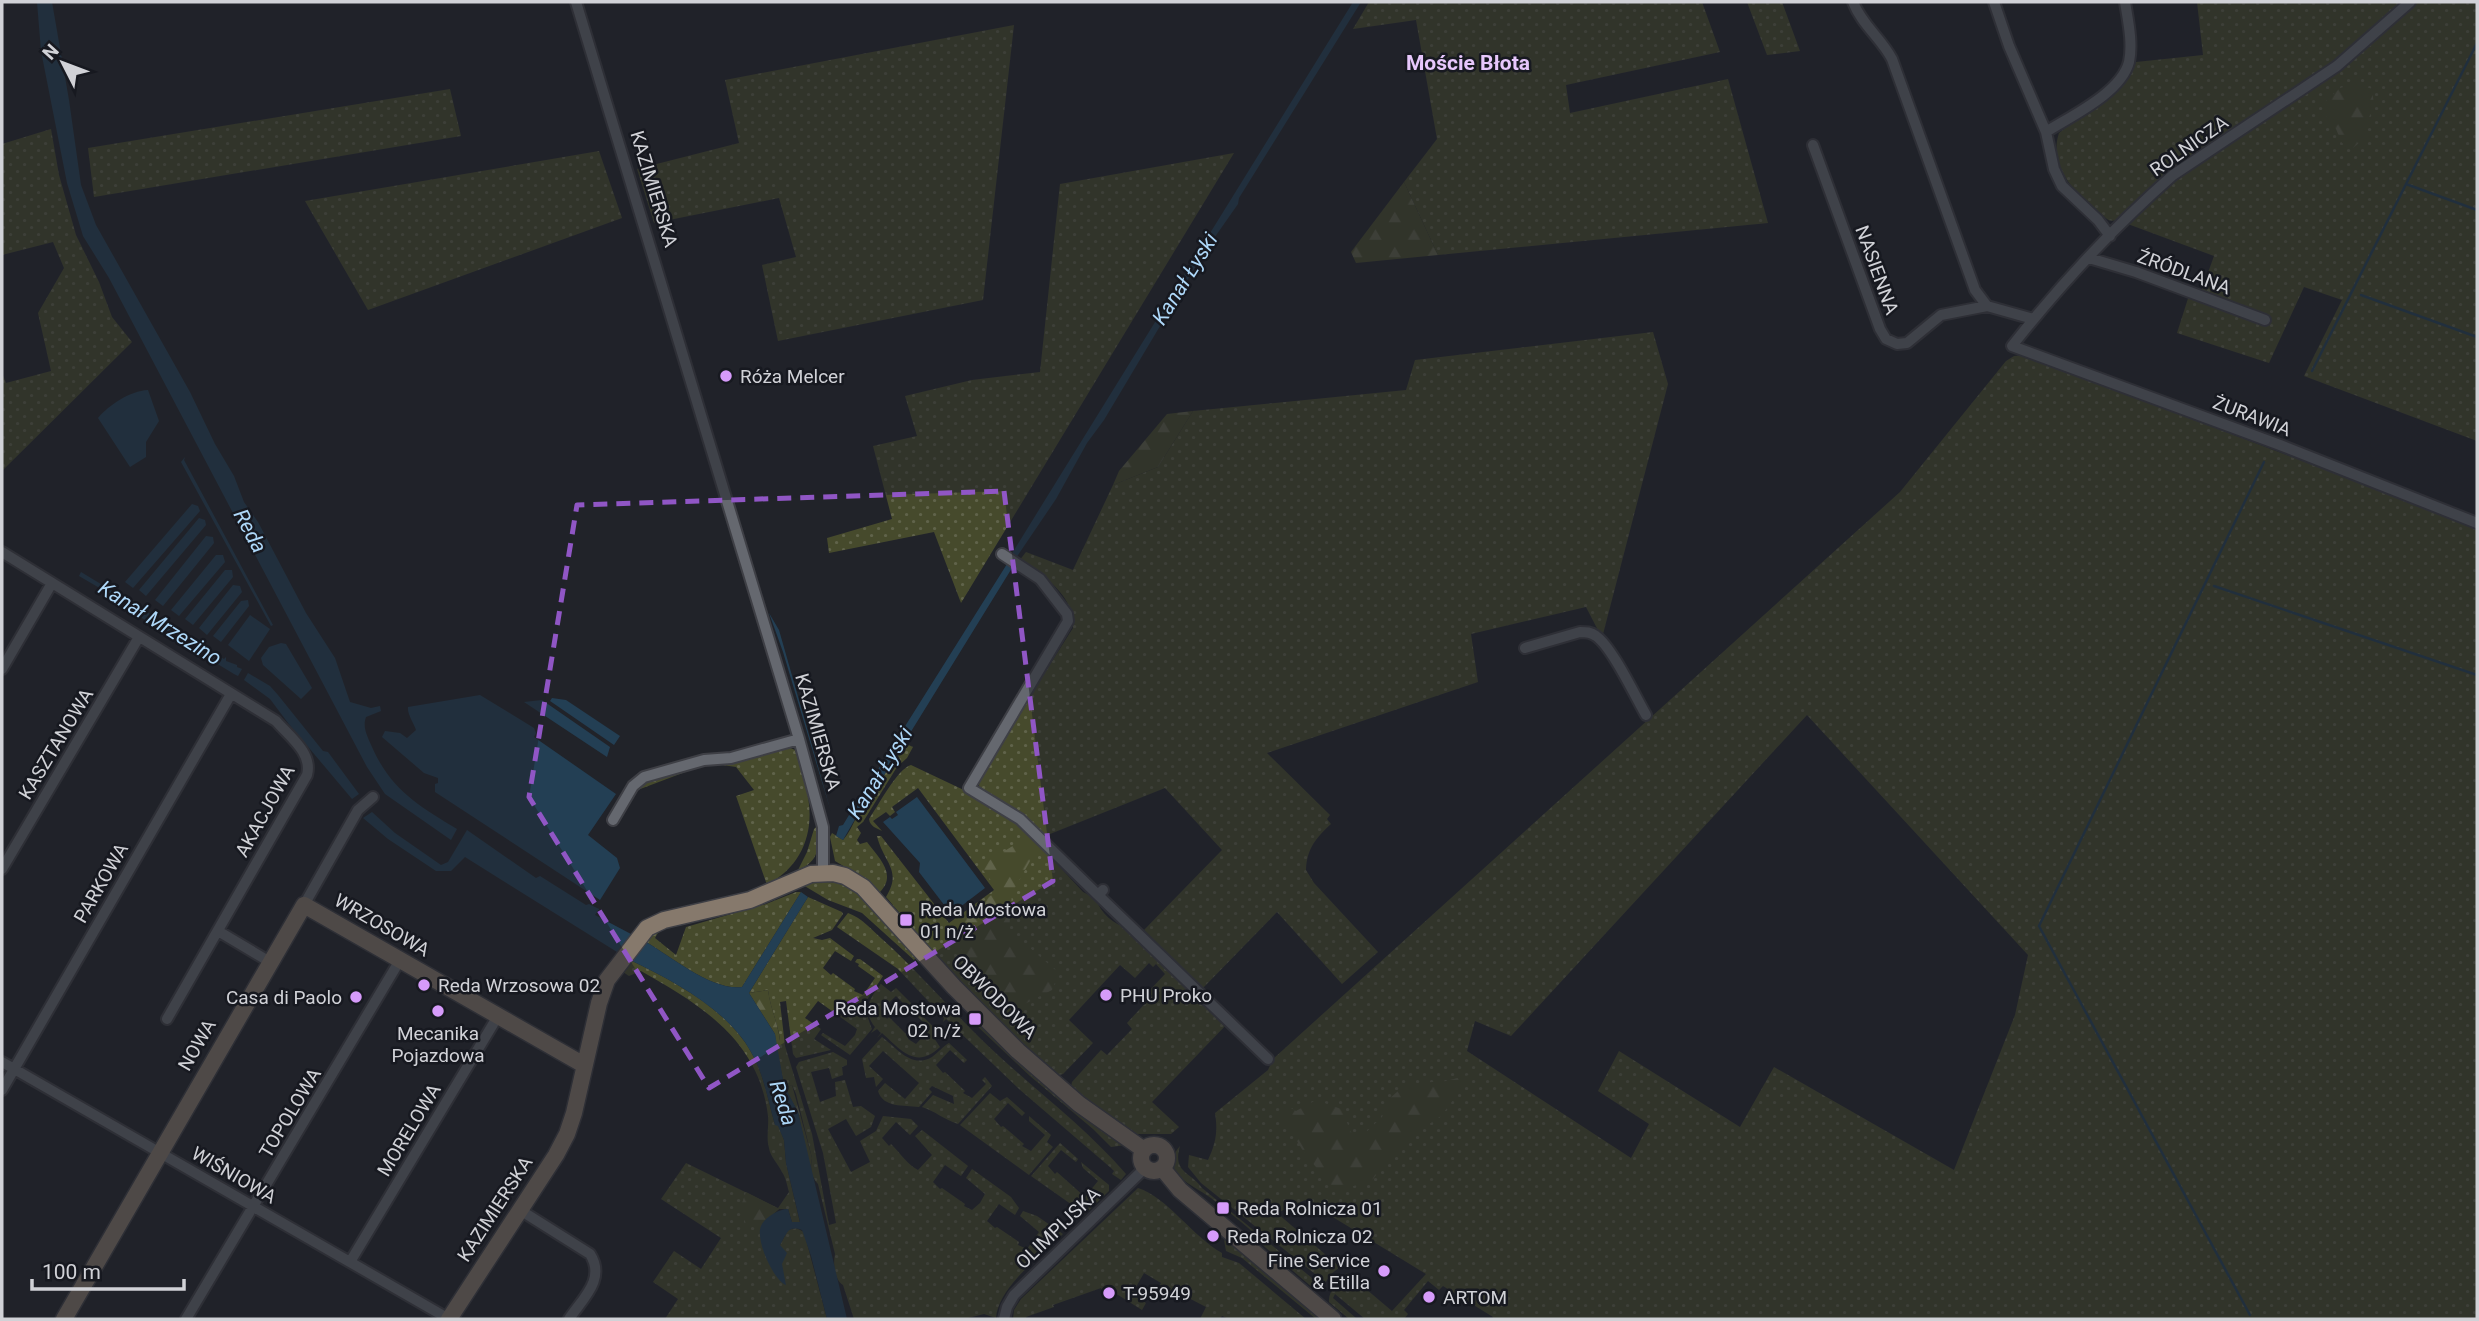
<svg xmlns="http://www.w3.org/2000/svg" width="2479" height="1321" viewBox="0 0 2479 1321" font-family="Roboto,sans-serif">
<defs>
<pattern id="green-dots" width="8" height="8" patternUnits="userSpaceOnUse" patternTransform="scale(1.75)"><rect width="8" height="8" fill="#464a2c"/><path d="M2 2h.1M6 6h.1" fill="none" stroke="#60634a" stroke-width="1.8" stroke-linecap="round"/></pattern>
<pattern id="forest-firs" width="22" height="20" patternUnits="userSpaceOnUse" patternTransform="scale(1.75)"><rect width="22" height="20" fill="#464a2c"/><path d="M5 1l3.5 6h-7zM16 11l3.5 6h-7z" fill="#60634a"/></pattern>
</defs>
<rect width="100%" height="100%" fill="#212329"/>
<path fill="url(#green-dots)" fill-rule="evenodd" d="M1369,2H1702L1720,52L1566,85L1570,113L1728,79L1768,223L1438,255L1404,182L1437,139L1416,20L1353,29Z
M1747,2H1782L1800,51L1767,55Z
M2197,2H2477V441L2304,376L2342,300L2304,287L2269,363L2177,333L2191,289L2201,292L2214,256L2117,220C2107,223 2106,217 2099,212C2075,194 2048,166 2059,133L2129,78L2136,62L2203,55Z
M1014,25L983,300L778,341L762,265L796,257L779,198L654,223L637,169L739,143L725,80Z
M450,89L461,136L94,197L88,148Z
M51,129L59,175L76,235L99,282L112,317L132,342L2,471V373L6,383L51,371L38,313L64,268L53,242L2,255V144Z
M599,151L622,218L368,310L305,201Z
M1234,153L961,603L934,532L829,553L827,538L892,519L873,446L917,436L905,396L972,380L1040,372L1060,184Z
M1653,332L1668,384L1602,638L1586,607L1471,634L1478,682L1267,753L1330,815L1327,819L1331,824C1316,838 1307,848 1306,870L1314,883L1378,952L1342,984L1277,912L1203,988L1144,930L1222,850L1165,788L1045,836L985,795L979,786L980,775L1073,628C1072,623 1073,616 1071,611C1064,589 1039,571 1019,561L1026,552L1073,570L1113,485L1158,467L1193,411L1406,390L1415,360Z
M2023,355L2477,527V1319H1492L1493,1317L1443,1286L1439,1290L1428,1281L1404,1310L1408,1314L1404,1319H1365L1335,1294L1333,1298L1357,1319H1349L1329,1302C1328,1290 1339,1282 1347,1273L1392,1311L1426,1274L1305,1200L1277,1213L1340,1267L1331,1274L1322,1288H1313L1252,1236L1254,1233C1240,1221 1226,1209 1211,1198C1195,1186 1157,1173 1180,1146C1172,1173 1191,1172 1202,1188L1318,1283L1320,1278L1201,1183L1188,1167L1189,1155L1208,1160C1216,1143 1218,1131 1215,1113L1268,1070L1273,1059L1900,492L2006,361L2014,356ZM1807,715L2028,955L2015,1015L1954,1170L1774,1067L1740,1127L1619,1051L1598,1091L1649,1124L1631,1158L1467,1051L1475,1021L1511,1036Z
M904,743L913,747L907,758L897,767L863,822L857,827L861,833L857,840L860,844L867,842C879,858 898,875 879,893L862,877L835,861L830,837L832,833L843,840C854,828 857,809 870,798Z
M786,746L795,750L799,763H802L807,782L805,784C817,825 806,864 767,885L736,796L754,790L736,767L709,763L635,791L631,800L630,797L634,788L646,779L709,762L729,760L772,747Z
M911,765L968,792L1018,822L1083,892L1095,898C1102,914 1112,924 1129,928L1227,1024L1152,1102L1179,1127L1171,1134H1134L1091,1107L1071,1087L1072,1082L1101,1050L1107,1055L1132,1029L1127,1023L1152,996L1148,992L1165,974L1156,964L1153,967L1149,963L1135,978L1120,965L1069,1020L1093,1043L1063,1074L1056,1076L976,1002L886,897C903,870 883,862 877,836H881L949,923L994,890L918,788L892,807L895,812L890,816L886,812L873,821L882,831C877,828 870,827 869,819C878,806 897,769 911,765Z
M818,825C819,847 820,861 798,870L807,852L814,829Z
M820,881L837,883L857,891L917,956L914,960L862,913L828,900L803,885Z
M796,892H801L742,987C712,991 672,957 646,942L652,935L659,931L655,938L676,955L686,927L766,904Z
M808,897L842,912L843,914L832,930L813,938L822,940L830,938L854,956L851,961L835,951L823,968L831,975L833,973L855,989L854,991L863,995L875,978L858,966L859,964L855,962L857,959H860L883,976C867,1002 860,999 872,1029L850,1055L821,1035L823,1033L845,1046L855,1035L857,1029L818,1001L805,1018L821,1029L814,1039L831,1050L796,1058L793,1054L786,1001L780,1002L785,1046L812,1134L829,1225L836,1223L823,1153L796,1067L799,1062L833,1052L847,1060V1065L842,1067L843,1075L832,1079L829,1068L811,1072L820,1102L836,1096L835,1082L845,1080L853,1107L861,1106L875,1116L871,1127L856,1136L846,1119L828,1129L851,1172L870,1162L860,1141L876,1131L883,1116L911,1119L918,1126L910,1135L896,1122L882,1138L889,1146L891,1144C900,1153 909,1166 918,1170L932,1155L915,1136L922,1130L968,1166L961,1176L945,1165L933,1182L940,1189L942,1188L965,1204L964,1206L972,1210L980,1203L985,1194L966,1178L972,1169L1011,1197L1019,1208L1015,1215L999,1204L987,1221L995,1228L997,1227L1019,1242L1018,1245L1027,1249L1039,1232L1020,1216L1023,1211L1037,1216L1063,1234C1042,1255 998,1287 996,1318L984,1314L964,1319H854L843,1285C834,1279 833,1264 835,1254L818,1184C811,1176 810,1169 812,1158L796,1094L792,1085L785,1088L784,1085L776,1045L780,1040C778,1023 770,1008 768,990L749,993Z
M848,913C862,918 871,929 882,939C917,970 947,1006 981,1039C1028,1085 1083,1124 1126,1174L1121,1180L1112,1174L1114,1171L1111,1168L1019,1089L946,1019L943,1022L944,1018L898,969L837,927Z
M632,961C674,981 728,1010 751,1052C764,1074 768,1101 775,1125H778L784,1140L786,1163L800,1223L792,1222L788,1209H779L762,1224L782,1264L780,1245L788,1230L796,1228L804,1232L827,1319H665L678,1299L653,1282L674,1251L701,1269L721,1238L661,1199L686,1163L778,1208L789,1192C787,1185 786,1178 782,1172C778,1164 770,1156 769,1148C766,1138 769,1126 768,1116C759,1040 701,1005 641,971L629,976L623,972Z
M881,984L891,992L896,988L912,1004L909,1009L896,996L881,1010L887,1019L889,1017L909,1037L908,1039L916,1044L930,1029L916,1015L915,1009L939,1032L934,1038L940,1047C916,1070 901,1050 882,1033L877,1038L881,1033L877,1029L871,1033L875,1027C862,1011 869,999 881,984Z
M980,1021L1126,1145L1111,1147L1093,1129L1030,1076L976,1025Z
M882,1037C897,1048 911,1069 932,1057C938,1053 943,1046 949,1043L967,1060L964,1063L950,1050L936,1065L943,1073L945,1072L965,1091L963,1093L972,1098L986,1084L982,1080L985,1077L992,1086L958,1124C943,1119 935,1111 922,1107L933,1095L954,1104L953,1096L932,1086L929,1089L932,1092L919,1107C904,1105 883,1108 878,1091L885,1083L905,1099L919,1083L883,1051L869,1066L883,1079L876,1087L874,1077L866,1078L862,1059Z
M990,1093L1000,1101L1007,1097L1025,1113L1022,1116L1008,1103L994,1119L1001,1127L1003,1126L1024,1144L1022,1146L1031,1151L1045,1135L1029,1121V1116L1051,1135L1047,1142L1053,1147L1029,1175L960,1125Z
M1060,1143L1078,1159L1076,1162L1061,1150L1048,1166L1055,1174L1057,1172L1085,1197L1098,1181L1083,1168L1081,1162L1109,1185V1191L1085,1214L1031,1176Z
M1138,1188C1167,1197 1193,1237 1222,1253V1257L1239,1263L1306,1319H1229L1222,1316L1220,1319H1200L1206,1307L1179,1293L1176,1297L1168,1293L1171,1288L1160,1285L1161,1283L1144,1273L1132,1294L1146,1303L1142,1310L1115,1293L1111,1297L1112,1293L1108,1290L1104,1295L1101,1288L1053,1305L1054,1307L1026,1317L1027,1319H1013L1014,1310L1021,1299Z
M1224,1240L1242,1249L1325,1319H1316L1242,1258L1226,1251Z"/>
<path fill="url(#forest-firs)" d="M2356,83L2372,89L2374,105L2368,120L2366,137L2353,148L2342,143L2336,129L2325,115L2326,101L2340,88Z
M1404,182L1438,255L1356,263L1351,252Z
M1193,411L1158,467L1113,485L1119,471L1167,414Z
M1029,836L1038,847L1012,893L1009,930L1059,973L1052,990L1013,1010L959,947L947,938L948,928L998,890L980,866Z
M768,990C770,1007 778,1023 780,1041L776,1045L775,1034L749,993Z
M1473,1074L1441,1116L1400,1144L1373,1179L1337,1192L1305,1154L1279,1112L1284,1104L1296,1111L1316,1100L1341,1109L1352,1134L1362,1136L1382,1117L1388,1100L1406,1084L1446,1081Z
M792,1085L812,1158L810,1169L798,1112L785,1088Z
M746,1192L779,1209L762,1224L760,1229L746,1225L741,1206Z"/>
<path fill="#233f54" d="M37,2H52L69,100L81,185L96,225L190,392L215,444L234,476L244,502L258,522L306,613L335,658L350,702L371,708L380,706L381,711L366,717C362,728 368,737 372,747C391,790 419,806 457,829L451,840L385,794L367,767L109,278L83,236L67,183L41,51Z
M1353,2H1361L1239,198L1238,204L1203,254L1104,420L1087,443L1056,499L1016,558L1011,555Z
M148,390L159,421L146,442V457L130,467L98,418C109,405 130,391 148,390Z
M185,457L184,460L273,625L271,626L181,462Z
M192,504L198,506L200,511L133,588L125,582Z
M199,518L205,520L206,525L146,596L139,590Z
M206,536L213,537L214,543L163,606L155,600Z
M216,555H223L225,562L179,616L171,610Z
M1007,564L1012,568L870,798L865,802L843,840L836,836L839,826L843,825L849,815L852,816L865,790Z
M225,570H232L233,577L193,625L185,619Z
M81,572L119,595L123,594L122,597L133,603L135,601V604L150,614L152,612V615L165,623L167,622V625L179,632L182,631V633L194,641L197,640L196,642L208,649L210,648V651L224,659L226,657V661L237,665V667L242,669L238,676L234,674L122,606L103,590L79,576Z
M233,585L240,586L242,592L207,635L199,628Z
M248,600L249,606L221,642L213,636L241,601Z
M769,613L779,630L831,812L783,652Z
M250,615L270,629L249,661L228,645Z
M281,643L286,644L312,688L301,699L263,665L261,658L269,647Z
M248,673L270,686L278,695L323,751L328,752L359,794L352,799L288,723L270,699L244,680Z
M480,695L534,728L536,733L534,737L616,794L588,835L617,858L620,868L600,900L435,792V784L438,783V778L424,773L382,737L385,731L400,733L407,738L416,730C414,723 407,714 408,707Z
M552,698L566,700L620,736L614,745L550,701Z
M542,700L610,747L607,757L524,702Z
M917,797L985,888L951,914L919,872L920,863L883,822L890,817L892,819L898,815L896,812Z
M372,812L395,833L441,865L448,862L467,830L536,878L540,876L586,905L589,904L599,909L595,915L631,934L617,952L465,857L451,871H436L388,839L363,818Z
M801,892L808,897L749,993L775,1034L784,1085L798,1112L847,1319H827L811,1256L802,1230C787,1225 787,1234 780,1245L787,1253L782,1264L786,1285C773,1280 755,1239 761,1226C765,1217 779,1209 788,1209L792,1222H800L786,1163L784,1140L778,1126L775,1125C768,1101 764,1074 751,1052C729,1011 674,981 632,961L646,942C672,957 712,991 742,987Z"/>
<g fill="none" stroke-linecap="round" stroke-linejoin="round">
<path stroke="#233f54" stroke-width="2.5" d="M2406,184L2477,210
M2361,295L2477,337
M2312,371L2477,43
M2214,586L2477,675
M2250,1315L2039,926L2264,462"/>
<defs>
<path id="street" d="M576,2L799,739L823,827V873
M1853,2C1862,25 1881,38 1892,59L1970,276L1975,290L1987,306
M1994,2L2009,46L2046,132L2054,169L2062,186L2098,220L2110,236
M2410,2L2337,66L2173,175C2115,226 2060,285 2012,346L2280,445L2477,523
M2046,132C2071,116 2121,93 2129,62C2133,43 2128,21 2125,2
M1813,145L1880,329L1886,339L1897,344L1907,343L1941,315L1987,306L2033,319
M2089,258L2136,272L2265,320
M2,552L276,721C289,736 313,753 307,775L167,1019
M1002,554L1040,579L1067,614L1068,621L969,788L1020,819L1098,895
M1525,648L1580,632C1586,632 1591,632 1596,636C1612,647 1635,696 1646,715
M2,669L52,583
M613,820L633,786L644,777L704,760L731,758L799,739
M2,869L139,637
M1103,890L1098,895L1268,1059
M304,905L358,810L373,797
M218,931L270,962
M2,1062L449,1319
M2,1090L231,694
M520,1210L590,1254C606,1279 583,1298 569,1319
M350,1262L498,1016
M186,1319L400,960
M1004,1319L1007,1307L1014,1295L1146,1167"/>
<path id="secondary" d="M1141 1158a13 13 0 1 1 26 0a13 13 0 1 1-26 0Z
M1162,1168L1180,1190L1333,1319
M64,1319L304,905L584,1065
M449,1319L556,1155L567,1134L574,1113L599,1003L607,980L647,928L664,920L750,900L811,874L833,873L845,876L863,887L954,987L1018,1051L1079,1104L1144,1150"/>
</defs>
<use href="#street" stroke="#3e3f45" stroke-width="14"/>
<use href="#secondary" stroke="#3e3f45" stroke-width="19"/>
<use href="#street" stroke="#65686f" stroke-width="10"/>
<use href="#secondary" stroke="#86796c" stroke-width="16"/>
</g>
<path d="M0 0H2479V1321H0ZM1004,491L1053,881L709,1088L529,797L577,505Z" fill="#212329" fill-opacity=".55" fill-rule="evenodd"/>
<path fill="none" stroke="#9056c5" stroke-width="5" stroke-dasharray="14 9" stroke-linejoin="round" d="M1004,491L1053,881L709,1088L529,797L577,505Z"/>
<g fill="#d69bfa" stroke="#171920" stroke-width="2.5">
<circle cx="726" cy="376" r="7"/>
<rect x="899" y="913" width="14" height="14" rx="3.5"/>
<circle cx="424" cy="985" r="7"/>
<circle cx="1106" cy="995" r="7"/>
<circle cx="356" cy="997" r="7"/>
<circle cx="438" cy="1011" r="7"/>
<rect x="968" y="1012" width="14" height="14" rx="3.5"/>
<rect x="1216" y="1201" width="14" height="14" rx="3.5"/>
<circle cx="1213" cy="1236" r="7"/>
<circle cx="1384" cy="1271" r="7"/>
<circle cx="1109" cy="1293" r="7"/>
<circle cx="1429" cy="1297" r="7"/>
</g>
<g text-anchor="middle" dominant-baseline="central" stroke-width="5" stroke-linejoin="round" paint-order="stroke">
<g font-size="19" fill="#d1d2d7" stroke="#171920">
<text transform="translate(2189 146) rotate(-35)">ROLNICZA</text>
<text transform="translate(654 189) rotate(73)">KAZIMIERSKA</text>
<text transform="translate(1877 270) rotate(70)">NASIENNA</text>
<text transform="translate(2184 272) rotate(20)">ŹRÓDLANA</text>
<text transform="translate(2252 416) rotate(21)">ŻURAWIA</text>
<text transform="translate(818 732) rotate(74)">KAZIMIERSKA</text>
<text transform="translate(56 744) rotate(-59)">KASZTANOWA</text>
<text transform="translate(265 811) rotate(-61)">AKACJOWA</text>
<text transform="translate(101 883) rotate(-60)">PARKOWA</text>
<text transform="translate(382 925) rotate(30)">WRZOSOWA</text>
<text transform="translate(995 997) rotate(45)">OBWODOWA</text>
<text transform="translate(197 1045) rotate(-60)">NOWA</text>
<text transform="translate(290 1113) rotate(-59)">TOPOLOWA</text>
<text transform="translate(409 1130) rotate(-59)">MORELOWA</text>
<text transform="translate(234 1175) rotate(30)">WIŚNIOWA</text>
<text transform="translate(495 1209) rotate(-57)">KAZIMIERSKA</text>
<text transform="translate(1058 1228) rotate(-44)">OLIMPIJSKA</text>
</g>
<g font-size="19" fill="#d1d2d7" stroke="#171920" text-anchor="start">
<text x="740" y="376">Róża Melcer</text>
<text x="920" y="909">Reda Mostowa<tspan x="920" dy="22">01 n/ż</tspan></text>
<text x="438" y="985">Reda Wrzosowa 02</text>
<text x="1120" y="995">PHU Proko</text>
<text x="342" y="997" text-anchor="end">Casa di Paolo</text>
<text x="961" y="1008" text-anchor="end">Reda Mostowa<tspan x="961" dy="22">02 n/ż</tspan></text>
<text x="438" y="1033" text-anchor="middle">Mecanika<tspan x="438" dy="22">Pojazdowa</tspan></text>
<text x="1237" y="1208">Reda Rolnicza 01</text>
<text x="1227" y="1236">Reda Rolnicza 02</text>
<text x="1370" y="1260" text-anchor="end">Fine Service<tspan x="1370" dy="22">&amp; Etilla</tspan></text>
<text x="1123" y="1293">T-95949</text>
<text x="1443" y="1297">ARTOM</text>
</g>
<g font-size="21" font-weight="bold" fill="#e7c7fc" stroke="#171920">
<text x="1468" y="63">Moście Błota</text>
</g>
<g font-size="21" font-style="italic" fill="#aed8f9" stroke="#171920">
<text transform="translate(1185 279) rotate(-58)">Kanał Łyski</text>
<text transform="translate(250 531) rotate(62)">Reda</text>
<text transform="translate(160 623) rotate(32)">Kanał Mrzezino</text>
<text transform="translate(880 773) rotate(-58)">Kanał Łyski</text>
<text transform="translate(783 1103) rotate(72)">Reda</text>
</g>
</g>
<rect width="2479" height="1321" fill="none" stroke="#d1d2d7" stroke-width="7"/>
<g transform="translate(63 63) rotate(312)" stroke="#171920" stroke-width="5" paint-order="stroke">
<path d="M0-5L12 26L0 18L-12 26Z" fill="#d1d2d7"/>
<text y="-10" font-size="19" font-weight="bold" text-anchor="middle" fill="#d1d2d7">N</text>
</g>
<path d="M32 1279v10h152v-10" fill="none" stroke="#d1d2d7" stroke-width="3.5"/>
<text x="42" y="1279" font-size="21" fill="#d1d2d7" stroke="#171920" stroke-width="5" paint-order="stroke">100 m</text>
</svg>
